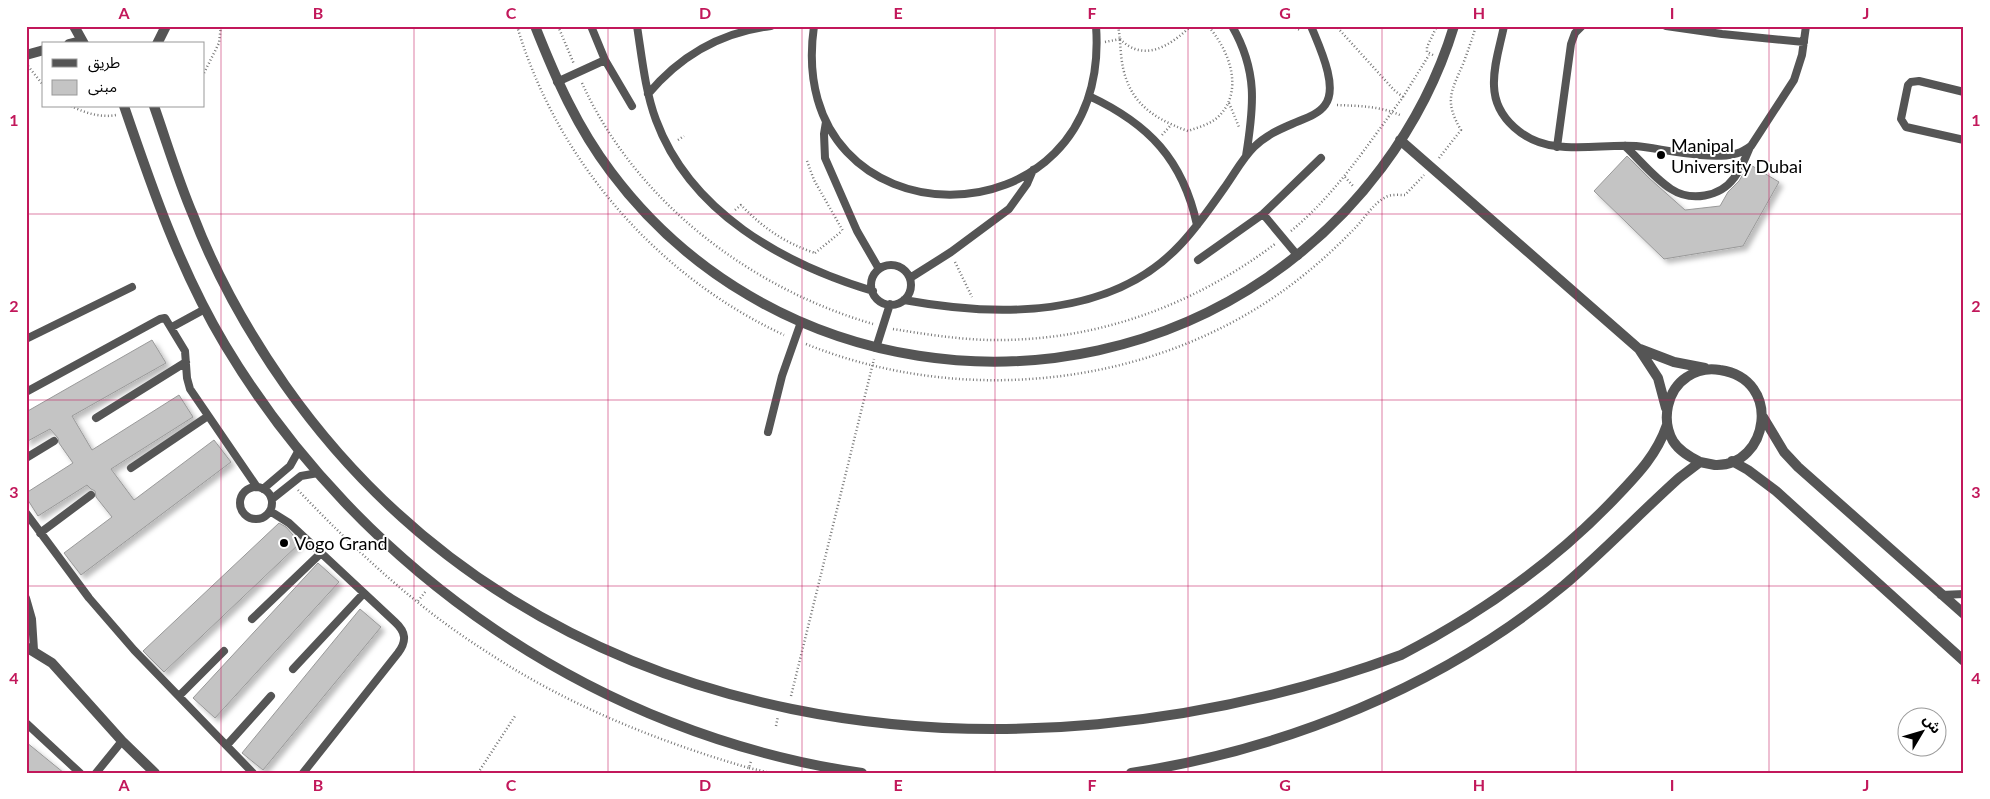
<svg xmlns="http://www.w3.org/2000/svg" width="1990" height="799" viewBox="0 0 1990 799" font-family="Lato,'Noto Sans Arabic',sans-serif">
<defs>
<filter id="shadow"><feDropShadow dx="4" dy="4" stdDeviation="2.5" flood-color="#0004"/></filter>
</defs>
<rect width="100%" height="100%" fill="#fff"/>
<path fill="#c4c4c4" stroke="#999" filter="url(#shadow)" d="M1627,156L1649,178L1685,210L1720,206L1728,192L1739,181L1749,164L1779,182L1743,246L1664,259L1594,191Z
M152,340L166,363L72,416L92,450L179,395L193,417L111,469L134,500L214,440L231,462L81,575L64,553L112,517L96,497L95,491L91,489L87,485L38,516L26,497V493L73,463L59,443L58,438L50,429L26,442V412Z
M279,523L286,527L300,543L164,672L143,651Z
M318,563L339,582L215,718L193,698Z
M360,609L381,627L263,770L242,753Z
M26,742L64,773H26Z"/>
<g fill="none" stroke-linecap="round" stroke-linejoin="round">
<path stroke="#777" stroke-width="2.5" stroke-dasharray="1 2.5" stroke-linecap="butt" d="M517,26C557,161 657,276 784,335
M558,26L574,64
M1118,26C1120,36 1120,44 1121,54C1125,99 1149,117 1188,131C1199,127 1212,124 1220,115C1244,89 1229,50 1208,26
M1292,26L1300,30
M1120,39C1144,63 1170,46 1191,26
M1105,42L1120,39
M1433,55L1427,52V47L1437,26
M28,66L44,86
M204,73L219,43L221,26
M582,83C636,202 750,288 873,324
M1403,97L1429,55
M1229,103L1239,127
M1337,105C1360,106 1381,106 1402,116
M71,106C85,113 101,118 116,115
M1162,135L1171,125
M678,140L684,136
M1439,158L1461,130C1444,101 1451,92 1463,64C1468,51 1472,39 1476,26
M807,161L814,180L843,231
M1345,177L1353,186
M735,210L741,205C763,228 785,243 815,253
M1291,231C1337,193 1368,144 1403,97L1394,90L1336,26
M815,253L842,231
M955,262L972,297
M893,329C924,334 956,339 988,340C1094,342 1191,307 1275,244
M806,344C964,408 1158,387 1295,282C1317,265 1338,246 1357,226C1366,216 1374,203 1386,197C1391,194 1399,195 1405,195L1424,175
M298,490C355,550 417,608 487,652C567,705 657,741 749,768L751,761
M418,601L426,591
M791,696L874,359
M776,726L778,716
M749,768L771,773
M478,773L515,716"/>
<path stroke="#555" stroke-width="8" d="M591,26L605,60L632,106
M637,26C642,58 645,90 656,120C690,212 783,264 873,291
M814,26C782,249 1113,253 1096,26
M1232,26C1258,71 1254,106 1246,156
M1504,26C1500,46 1493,66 1494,86C1495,119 1526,143 1556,146C1583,150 1610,144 1636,146C1663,149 1710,160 1734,154C1741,153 1746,149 1751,146L1794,80L1802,55L1806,26
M1666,26L1722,34L1804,42
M557,82L605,60
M1964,92L1919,81L1911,82L1908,85L1901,119L1906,127L1964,140
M648,94C680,56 721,32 771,26
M1089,96C1149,124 1183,160 1197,225
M826,122L824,134L825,158L857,231L879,269
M1625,146C1640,160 1654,178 1671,189C1691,202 1720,197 1734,178C1741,169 1746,157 1750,147
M1557,147L1571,44L1575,33L1582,26
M1263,214L1298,256
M1198,260L1263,214L1321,158
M871 285a20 20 0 1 1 40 0a20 20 0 1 1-40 0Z
M910,278L951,252L1009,209L1027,184L1033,170
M904,300C997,317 1112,319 1181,244C1198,226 1213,204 1227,184C1236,171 1243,158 1254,147C1265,136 1278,130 1292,124C1303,119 1318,115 1325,105C1339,87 1319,46 1311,26
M172,327L205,309
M26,339L132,287
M876,348L890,304
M26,392L160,319L165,318L185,351L187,378L190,389L257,487
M96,418L186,362
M768,432L782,376L801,322
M26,458L54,441
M131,468L208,416
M240 503a16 16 0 1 1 32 0a16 16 0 1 1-32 0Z
M263,489L290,466L299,450
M272,499L301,476L318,473
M270,511L289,523L395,622C406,632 407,641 398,653L303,773
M26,513L89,598L134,650L253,773
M40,533L91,495
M1941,595L1964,594
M26,598L32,619L34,650
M252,619L321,553
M293,669L364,593
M179,696L224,651
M26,723L80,773
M227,745L271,696
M96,773L122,741"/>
<path stroke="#555" stroke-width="10" d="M26,647L52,663L122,741L155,773"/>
<path stroke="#555" stroke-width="10" d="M74,26L84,44
M535,26C556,79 577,127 611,172C765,378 1058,421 1268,277C1355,217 1423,128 1454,26
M69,44L81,41
M157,44L166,26
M26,55L44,50
M124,106C152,188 180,270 225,345C361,572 598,735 862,773
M154,106C167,143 178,180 193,215C216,275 248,332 285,385C538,745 1011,799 1401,655C1480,614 1557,560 1618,495C1639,473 1657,454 1667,425
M1400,140L1639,349L1658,378L1666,408
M1640,349L1674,362L1705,368
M1763,417L1784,452L1798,467L1964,614
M1732,461L1748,470L1776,491L1964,661
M1131,773C1286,749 1441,687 1563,586C1603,552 1640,513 1679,478L1700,462C1705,463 1710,464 1715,465C1769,467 1783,379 1720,370C1708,368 1697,370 1687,377C1667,390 1661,420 1673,441C1679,451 1690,457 1700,462"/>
</g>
<path fill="none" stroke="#c2185b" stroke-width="1" stroke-opacity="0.55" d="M221,26V773M414,26V773M608,26V773M802,26V773M995,26V773M1188,26V773M1382,26V773M1576,26V773M1769,26V773M26,214H1964M26,400H1964M26,586H1964"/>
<g fill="#000" stroke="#fff" stroke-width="2">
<circle cx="1661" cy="155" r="5"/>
<circle cx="284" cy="543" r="5"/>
</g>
<g text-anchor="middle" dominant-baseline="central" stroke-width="4" stroke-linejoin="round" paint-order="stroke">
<g font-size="18" fill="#000" stroke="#fff" text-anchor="start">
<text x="1671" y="145">Manipal<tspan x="1671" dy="21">University Dubai</tspan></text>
<text x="294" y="543">Vogo Grand</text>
</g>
</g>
<rect width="1990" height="799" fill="none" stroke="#ffffff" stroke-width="55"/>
<rect x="42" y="42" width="162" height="65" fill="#ffffff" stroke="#999999"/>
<rect x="52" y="59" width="25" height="8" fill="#555555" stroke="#999999"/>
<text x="88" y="68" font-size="15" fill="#000000">طريق</text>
<rect x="52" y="80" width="25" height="15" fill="#c4c4c4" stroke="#999999"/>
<text x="88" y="92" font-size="15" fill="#000000">مبنى</text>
<g transform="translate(1922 732) rotate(52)"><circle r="24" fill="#ffffff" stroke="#999999"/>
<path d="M0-4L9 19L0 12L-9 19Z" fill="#000000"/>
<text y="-8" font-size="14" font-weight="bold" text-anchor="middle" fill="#000000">ش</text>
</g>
<rect x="28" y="28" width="1934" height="744" fill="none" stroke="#c2185b" stroke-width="2"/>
<g font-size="16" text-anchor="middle" font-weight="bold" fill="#c2185b">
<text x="124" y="19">A</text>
<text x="318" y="19">B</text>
<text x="511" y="19">C</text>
<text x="705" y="19">D</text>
<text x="898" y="19">E</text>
<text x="1092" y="19">F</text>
<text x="1285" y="19">G</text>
<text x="1479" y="19">H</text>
<text x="1672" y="19">I</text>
<text x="1866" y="19">J</text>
<text x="14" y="126">1</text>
<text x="1976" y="126">1</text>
<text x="14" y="312">2</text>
<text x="1976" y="312">2</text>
<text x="14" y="498">3</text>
<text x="1976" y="498">3</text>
<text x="14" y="684">4</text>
<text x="1976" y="684">4</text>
<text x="124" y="791">A</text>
<text x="318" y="791">B</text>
<text x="511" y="791">C</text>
<text x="705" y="791">D</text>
<text x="898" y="791">E</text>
<text x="1092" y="791">F</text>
<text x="1285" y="791">G</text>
<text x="1479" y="791">H</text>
<text x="1672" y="791">I</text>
<text x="1866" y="791">J</text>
</g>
</svg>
